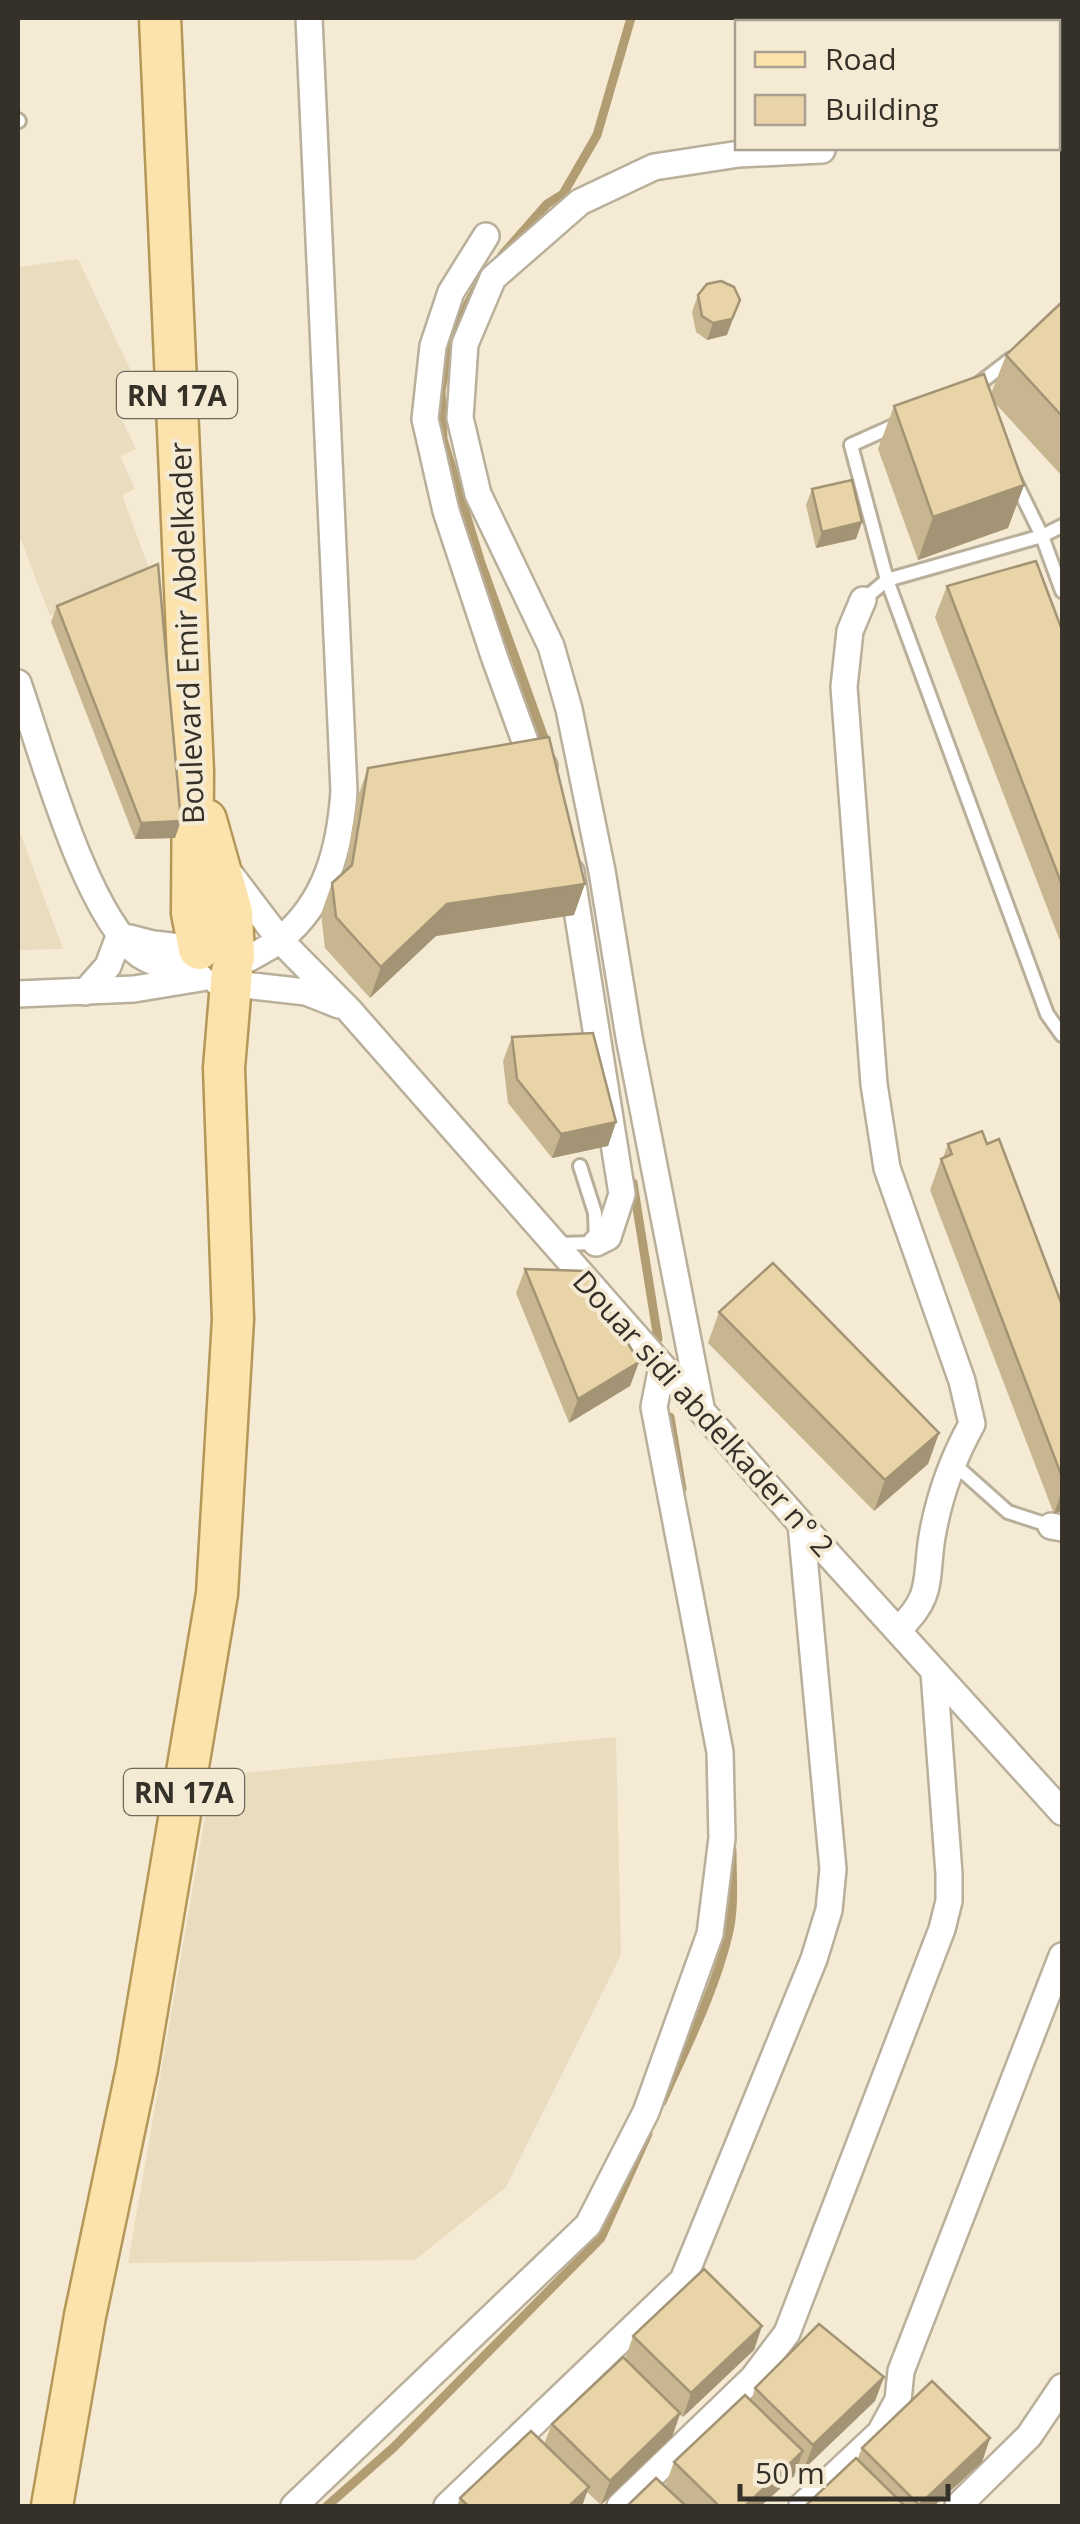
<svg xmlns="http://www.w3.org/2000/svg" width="1080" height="2524" viewBox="0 0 1080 2524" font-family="'Open Sans',sans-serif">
<rect width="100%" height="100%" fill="#f5ead4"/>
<path fill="#eadcbf" d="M78,259L130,369L118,378L133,407L120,416L136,449L120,456L135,489L122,495L151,574L50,616L18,532V267Z
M18,827L63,949L18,950Z
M616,1737L621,1955L506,2187L415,2260L128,2263L212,1776Z"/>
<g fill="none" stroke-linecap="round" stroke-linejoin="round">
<path stroke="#b29d72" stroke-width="9" d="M502,255L547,204L563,194L597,135L631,18
M482,278L452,333L441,391L443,439L481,563L547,746
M633,1183L658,1339
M670,1417L682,1489
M662,2102C685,2050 715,1991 728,1935C735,1908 732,1879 732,1850
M327,2506L393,2448L601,2238L648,2134"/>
<defs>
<path id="lane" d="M18,120L19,121
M972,389L1011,359
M1014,479L1042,536L1062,591
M1062,526L1042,536L887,580L1047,1014L1062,1035
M863,600L887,580L851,445L900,423
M557,1244L596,1243L595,1213L580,1166
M953,1463L1008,1512L1051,1526"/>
<path id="street" d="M486,236L451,292L433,346L425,419L446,511L494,656L526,744L544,766
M863,600L850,631L844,687L874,1084L887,1168L962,1381L972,1424C952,1460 939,1496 932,1537C925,1581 934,1596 898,1630
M18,683C41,749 86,916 140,955C157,966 179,969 198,975
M571,872L622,1194L608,1237L596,1243
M230,874L280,940L349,1010L801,1524L1062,1812
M130,938L153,944L199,949
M233,967C248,958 267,950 281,939C327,901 340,848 344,791L309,18
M217,982L306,992L339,1005
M85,992L108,966L120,934
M18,994L134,989L201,978
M701,1407L629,1037L602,871L569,709L551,646L478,494L460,418L465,344L493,278L580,202L654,167L739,154L822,150
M1051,1526L1062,1528
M294,2506L588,2225L646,2112L710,1934L722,1838L720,1752L654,1407L662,1366
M447,2506L683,2280L814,1959L829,1910L833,1869L801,1524
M620,2506L753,2378L787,2333L942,1929L949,1901V1874L934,1672
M802,2506L880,2433L898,2400L901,2371L1062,1956
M958,2506L1029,2436L1062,2387"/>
<path id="primary" d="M160,18L193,772L192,913L199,949
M206,820L232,912L234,958
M52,2506L85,2316L137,2069L217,1594L233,1319L224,1068L232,971"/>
</defs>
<use href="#lane" stroke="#b9af9a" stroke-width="18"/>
<use href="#street" stroke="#b9af9a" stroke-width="30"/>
<use href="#primary" stroke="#b59859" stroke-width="45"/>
<use href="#lane" stroke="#fff" stroke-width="12"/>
<use href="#street" stroke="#fff" stroke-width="25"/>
<use href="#primary" stroke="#fce3ab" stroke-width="40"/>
</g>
<path fill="#c8b690" d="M698,295L727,335L707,340L696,332L692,312Z
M1062,302V476L994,402L1024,485L1008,528L918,560L878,449L894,406L991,394L1006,355Z
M812,489L856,539L816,548L806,505Z
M947,586L1062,630V946L935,617Z
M57,606L175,838L135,839L51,622Z
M368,768L574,915L436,936L370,998L325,948L321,914L332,883L345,872L357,799Z
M512,1037L616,1122L608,1146L552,1158L508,1103L503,1061Z
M948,1144H987L1062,1305V1515L1061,1511L1054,1514L930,1190L941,1159L943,1158Z
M525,1269L639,1362L630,1386L569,1423L516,1293Z
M719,1312L939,1433L928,1464L874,1511L708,1343Z
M762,2326L754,2350L683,2417L680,2415L672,2437L601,2505L587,2492L582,2506H457L460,2498L544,2444L552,2424L625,2359L633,2336Z
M884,2377L875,2401L804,2469L798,2463L794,2476L761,2506H686L665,2486L674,2462L751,2401L755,2388Z
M990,2438L982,2462L934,2506H805L857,2460L862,2448Z"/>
<path fill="#a39475" d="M740,300L727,335L707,340L713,323Z
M1024,485L1008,528L918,560L933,517Z
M862,522L856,539L816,548L822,532Z
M181,821L175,838L135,839L141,823Z
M585,884L574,915L436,936L370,998L381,967L447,904Z
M616,1122L608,1146L552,1158L561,1134Z
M639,1362L630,1386L569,1423L578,1399Z
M939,1433L928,1464L874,1511L885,1480Z
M1062,1490L1061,1511L1054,1514Z
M762,2326L754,2350L683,2417L691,2393Z
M884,2377L875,2401L804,2469L813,2445Z
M680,2413L672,2437L601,2505L610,2481Z
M990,2438L982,2462L934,2506H919Z
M803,2451L794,2476L761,2506H745Z
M589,2487L582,2506H569Z"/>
<path fill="#e9d4a7" stroke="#a39475" stroke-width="2.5" d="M721,281L734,287L740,300L732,319L713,323L702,316L698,295L707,284Z
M1062,302V416L1006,355Z
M984,374L1024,485L933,517L894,406Z
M852,480L862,522L822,532L812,489Z
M1036,561L1062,630V885L947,586Z
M158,564L181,821L141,823L57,606Z
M549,737L585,884L447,904L381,967L336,917L332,883L352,865L368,768Z
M593,1033L616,1122L561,1134L517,1079L512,1037Z
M982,1131L987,1144L999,1139L1062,1305V1477L941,1159L952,1154L948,1144Z
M773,1263L939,1433L885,1480L719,1312Z
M525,1269L586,1271L639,1362L578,1399Z
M704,2269L762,2326L691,2393L633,2336Z
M819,2324L884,2377L813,2445L755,2388Z
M623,2357L680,2413L610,2481L552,2424Z
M932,2381L990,2438L919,2505L862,2448Z
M745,2395L803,2451L745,2506H719L674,2462Z
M531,2431L589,2487L569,2506H468L460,2498Z
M856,2458L905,2506H805Z
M656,2478L686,2506H627Z"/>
<g text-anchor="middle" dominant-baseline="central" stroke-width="8" stroke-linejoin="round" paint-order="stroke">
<g fill="#f5ead4" stroke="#6f685c" stroke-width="2.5">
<rect x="117" y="372" width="120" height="46" rx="8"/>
<rect x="124" y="1769" width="120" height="46" rx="8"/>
</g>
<g font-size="28" font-weight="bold" fill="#353129">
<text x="177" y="395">RN 17A</text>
<text x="184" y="1792">RN 17A</text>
</g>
<g font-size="30" fill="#353129" stroke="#f5ead4">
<text transform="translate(186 633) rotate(-92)">Boulevard Emir Abdelkader</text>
<text transform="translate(704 1413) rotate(48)">Douar sidi abdelkader n° 2</text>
</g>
</g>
<rect width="1080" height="2524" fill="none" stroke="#353129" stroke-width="40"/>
<rect x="735" y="20" width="325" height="130" fill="#f5ead4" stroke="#a8a090" stroke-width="2.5"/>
<rect x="755" y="52" width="50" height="15" fill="#fce3ab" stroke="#a8a090" stroke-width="2.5"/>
<text x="825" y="70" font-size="30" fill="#353129">Road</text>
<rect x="755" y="95" width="50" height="30" fill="#e9d4a7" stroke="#a8a090" stroke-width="2.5"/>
<text x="825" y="120" font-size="30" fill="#353129">Building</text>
<path d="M740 2484v15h208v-15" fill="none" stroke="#353129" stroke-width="5"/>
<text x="755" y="2484" font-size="30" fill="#353129" stroke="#f5ead4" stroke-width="8" paint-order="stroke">50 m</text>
</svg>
